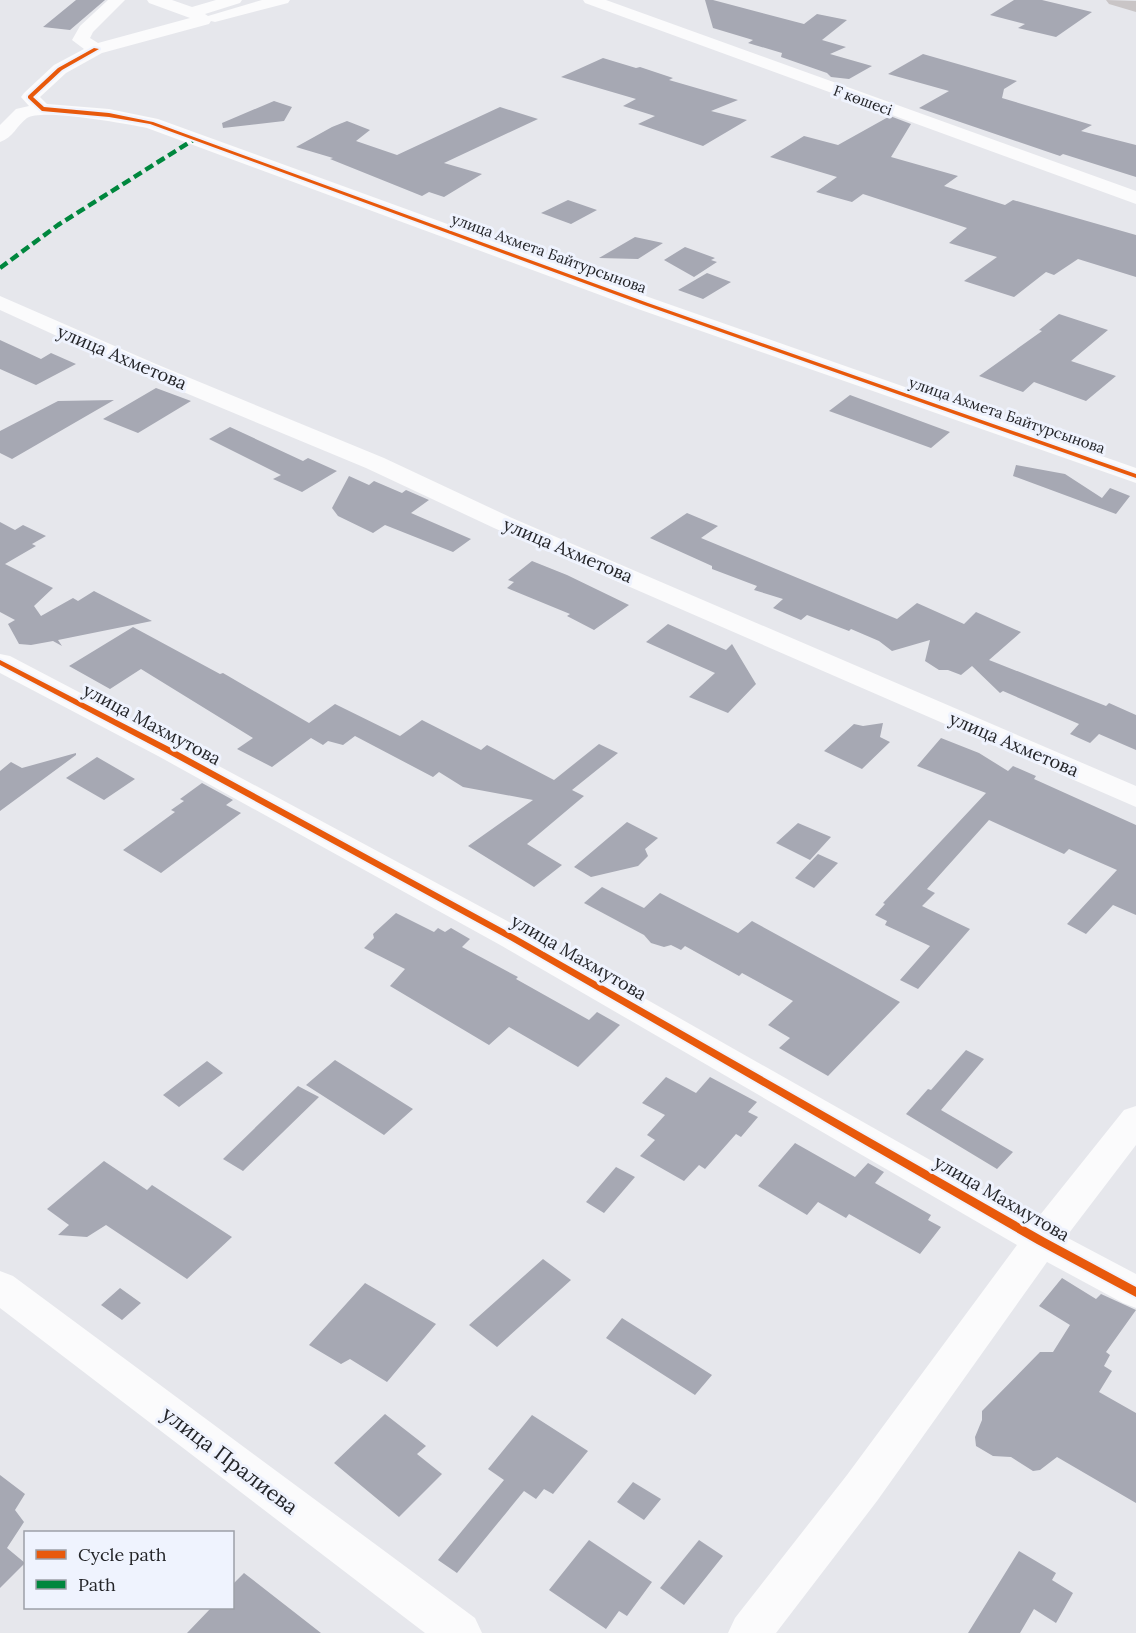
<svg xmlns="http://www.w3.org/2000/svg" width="1136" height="1633" viewBox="0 0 1136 1633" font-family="Lora,serif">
<rect width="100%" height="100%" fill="#e6e7ec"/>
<path fill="#a6a8b3" d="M76,0H105L70,30L43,27Z
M705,0H713L804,24L817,14L847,20L822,40L846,47L830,54L872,66L849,79L831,77L827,73L781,57L782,53L748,43L753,40L713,28Z
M1014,0H1042L1092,12L1056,37L1018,28L1025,24L990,15Z
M923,54L1017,81L1004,89L1002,98L1092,125L1081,131L1136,145V177L1063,154L1060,156L919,108L949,91L888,74Z
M603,58L636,68L640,67L673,78L669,80L738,100L711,111L747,120L703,146L638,124L655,116L623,106L636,99L561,77Z
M274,101L292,107L284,121L223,128L222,123Z
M500,107L538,119L444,163L482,174L444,197L429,192L422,196L330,159L333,158L296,147L332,127L347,121L370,130L356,141L397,155Z
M890,116L911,124L891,157L958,176L944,186L1005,205L1013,200L1136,235V277L1078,259L1054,275L1046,272L1014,297L964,281L997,257L949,243L967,228L863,194L852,202L816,192L837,177L770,157L804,136L838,145Z
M568,200L597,210L571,224L541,213Z
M635,237L663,243L638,259L599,258Z
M685,247L715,258L711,260L717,262L694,277L664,260Z
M707,273L731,282L703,299L678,290Z
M1059,314L1108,330L1071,361L1116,376L1086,401L1034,382L1023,392L979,376L1042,331L1039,330Z
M0,340L41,359L51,353L76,364L36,385L0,369Z
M156,388L191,401L138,433L103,419Z
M850,395L950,432L931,448L829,411Z
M114,400L12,459L0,453V431L58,401Z
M230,427L303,461L308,458L337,471L302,492L273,479L281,475L209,439Z
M1016,465L1065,474L1102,498L1110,488L1130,496L1116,514L1013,476Z
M349,476L369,485L374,481L402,493L406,490L429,500L411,513L471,539L453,552L385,525L373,533L338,516L332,508Z
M687,513L718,526L701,538L897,619L917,603L964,624L976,612L1021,632L989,660L1106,706L1109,703L1136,715V750L1099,734L1090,743L1070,734L1079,724L1003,691L1000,693L972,666L961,675L948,670H939L925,661L930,640L892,651L879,641L851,629L849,631L807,615L801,620L773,608L783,599L754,590L757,586L712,569V566L650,538Z
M0,522L15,530L23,525L46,536L32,544L36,546L5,564L53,588L34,606L41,616L73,598L78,601L94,591L152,621L58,640L62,646L53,641L31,645L19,644L8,624L15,620L0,612Z
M532,561L567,575L629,605L594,630L567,616L570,614L507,588L514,582L508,580Z
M668,624L726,650L732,644L756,684L728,713L689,697L715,673L646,642Z
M133,627L220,674L223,673L309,723L335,704L400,736L422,720L481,750L487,745L554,780L599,744L618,753L572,790L584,796L527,844L562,865L534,887L468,846L533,800L463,787L439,772L433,777L355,736L343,745L328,741L323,745L311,738L272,767L237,749L253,738L141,669L110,689L69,666Z
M883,723L880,737L890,742L862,769L824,751L854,724L863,726Z
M941,738L979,753L1008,771L1013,766L1036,776L1034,779L1136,825V915L1113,905L1086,934L1067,924L1117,870L1069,849L1064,854L989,820L927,889L935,893L922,906L970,929L918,989L900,980L930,946L885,925L887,921L875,915L885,904L883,903L986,793L917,766Z
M76,753V755L0,811V771L11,762L22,768Z
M97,757L135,779L104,800L66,778Z
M202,783L233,800L226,805L241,813L161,873L123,850L175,812L171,810L184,801L180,799Z
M627,822L658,838L645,849L648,856L638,866L591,877L574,867Z
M798,823L831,837L810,860L776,843Z
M818,854L838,863L814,888L795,878Z
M602,887L644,908L660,893L738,933L752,921L900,1002L828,1076L779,1048L790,1038L768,1025L793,1001L742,973L739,976L685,946L681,950L671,945L664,947L651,943L644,935L584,903Z
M396,913L434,932L438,928L445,932L451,928L470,939L462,947L518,977L516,979L589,1020L597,1012L620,1025L578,1067L509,1027L489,1045L390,986L405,969L364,948L374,938L373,934Z
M966,1050L984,1059L941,1110L1013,1152L997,1169L906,1114L928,1089L931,1090Z
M335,1060L413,1109L384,1135L306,1085Z
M207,1061L223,1073L179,1107L163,1095Z
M666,1077L696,1093L710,1077L757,1102L748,1112L758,1117L741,1137L736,1134L705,1169L699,1165L684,1181L640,1156L655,1140L647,1135L665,1115L642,1103Z
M298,1086L319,1097L243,1171L223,1159Z
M795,1143L855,1177L868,1163L884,1172L875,1183L931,1215L928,1220L941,1227L920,1254L849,1214L846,1218L818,1202L807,1215L758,1186Z
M104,1161L147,1190L152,1185L232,1237L187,1279L106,1225L87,1237L58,1235L69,1225L47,1209Z
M616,1167L635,1177L604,1213L586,1202Z
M543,1259L571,1280L497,1347L469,1325Z
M1062,1278L1096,1299L1101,1294L1136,1310L1106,1352L1110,1355L1104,1366L1112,1371L1099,1392L1136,1413V1503L1057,1457L1040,1470L1033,1471L1011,1457L993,1456L976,1446L975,1437L982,1420V1411L1040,1352H1053L1070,1325L1039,1306Z
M365,1283L436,1324L387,1382L350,1359L341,1364L309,1345Z
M120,1288L141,1303L122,1320L101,1305Z
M622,1318L712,1375L695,1395L606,1338Z
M385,1414L426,1446L417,1454L442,1474L399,1517L334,1463Z
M532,1415L588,1451L553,1494L544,1489L536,1499L524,1491L457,1573L438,1560L504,1480L488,1469Z
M0,1475L25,1494L15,1510L24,1522L7,1548L25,1563L0,1588Z
M633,1482L661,1499L644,1520L617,1502Z
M589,1540L652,1582L627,1616L619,1611L606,1629L549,1590Z
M699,1540L723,1556L684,1605L660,1588Z
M1019,1551L1056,1573L1052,1580L1073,1593L1056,1623L1034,1609L1020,1633H968Z
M244,1573L321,1633H187L211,1608H232V1585Z"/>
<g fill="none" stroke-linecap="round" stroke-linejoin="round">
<path fill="#fbfbfc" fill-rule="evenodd" d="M108,0H125L93,32L90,38L98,43L190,18L149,3L147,0H172L192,7L216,0H242L240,3L205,14L208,16L262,0H290L288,3L215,22L211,21L209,24L102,53L66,73L40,97L47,104L109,109L158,119L654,299L1136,468V483L638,309L147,128C126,124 43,108 27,118C17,125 13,138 0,142V125L16,109L29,106L21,97L24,93L54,65L84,49L72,40L80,26Z
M583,0H606L1136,191V204L585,3Z
M0,296L156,364L384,458L512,518L1136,786V807L494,528L366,468L140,374L0,310Z
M0,654L10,656L178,744L524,930L1036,1220L1124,1110L1136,1106V1145L1066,1237L1136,1274V1308L1123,1303L1047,1262L877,1501L776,1633H728L735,1618L847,1475L1017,1245L502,946L158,756L0,673Z
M0,1271L13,1276L475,1618L482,1633H425L0,1308Z"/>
<path fill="#c9c5c6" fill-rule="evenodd" d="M1106,0L1136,1V12L1109,4Z"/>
<path stroke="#00873e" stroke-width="4.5" stroke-dasharray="9 4.5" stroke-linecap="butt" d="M0,268L58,225L193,140"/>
<defs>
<path id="cycleway" d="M94,48L99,49L62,70L33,97L44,107L109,113L153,122L648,303L1136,474V478L644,305L150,124L109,117L42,111L28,98V96L58,68Z
M0,660L171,748L516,936L1045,1238L1136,1287V1297L1037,1244L510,940L165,752L0,665Z"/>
</defs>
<use href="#cycleway" stroke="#eff3fe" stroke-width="4"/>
<use href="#cycleway" fill="#e8590c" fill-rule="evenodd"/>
</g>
<g text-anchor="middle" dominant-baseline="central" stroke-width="6" stroke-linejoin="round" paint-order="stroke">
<g font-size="15" fill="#232428" stroke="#eff3fe">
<text transform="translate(863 100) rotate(20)">F көшесі</text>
<text transform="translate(549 253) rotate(20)">улица Ахмета Байтурсынова</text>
<text transform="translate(1007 415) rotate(19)">улица Ахмета Байтурсынова</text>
</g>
<g font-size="18" fill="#232428" stroke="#eff3fe">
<text transform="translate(122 357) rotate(23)">улица Ахметова</text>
<text transform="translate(568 550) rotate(23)">улица Ахметова</text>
<text transform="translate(152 724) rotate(28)">улица Махмутова</text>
<text transform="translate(1014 744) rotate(23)">улица Ахметова</text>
<text transform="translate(579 957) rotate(30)">улица Махмутова</text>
<text transform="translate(1002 1198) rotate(30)">улица Махмутова</text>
</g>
<g font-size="21" fill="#232428" stroke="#eff3fe">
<text transform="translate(230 1460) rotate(37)">улица Пралиева</text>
</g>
</g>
<rect x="24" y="1531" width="210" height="78" fill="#eff3fe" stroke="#9da0a8" stroke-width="1.5"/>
<rect x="36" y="1550" width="30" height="9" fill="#e8590c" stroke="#9da0a8" stroke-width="1.5"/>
<text x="78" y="1561" font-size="18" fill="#232428">Cycle path</text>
<rect x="36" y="1580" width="30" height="9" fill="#00873e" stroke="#9da0a8" stroke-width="1.5"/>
<text x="78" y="1591" font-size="18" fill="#232428">Path</text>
</svg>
